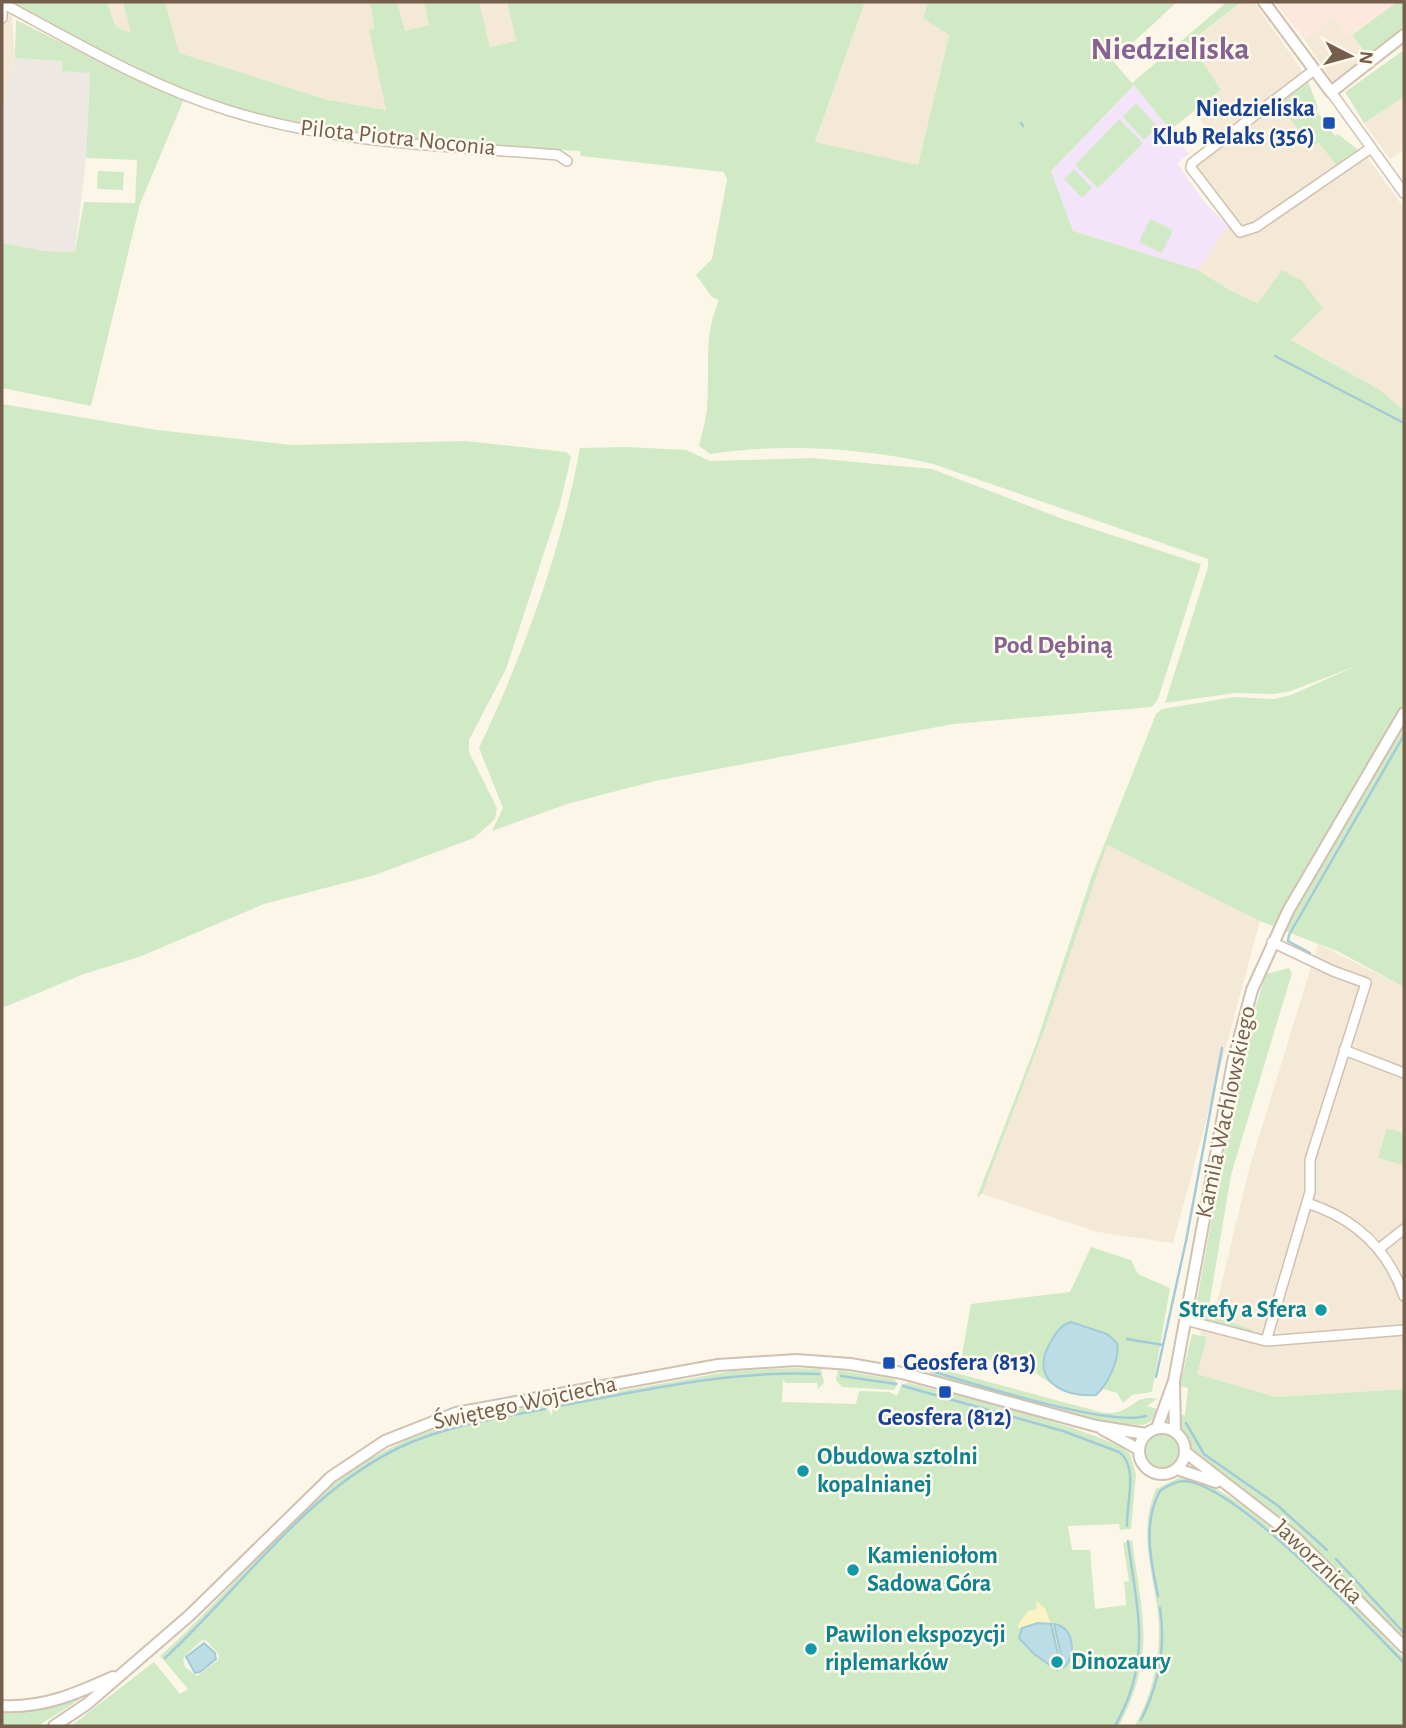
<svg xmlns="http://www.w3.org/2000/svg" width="1406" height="1728" viewBox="0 0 1406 1728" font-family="'Alegreya Sans',sans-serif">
<rect width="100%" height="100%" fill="#fcf6e8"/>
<path fill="#f4e9d6" d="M107,2H123L131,33L116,27Z
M165,2H370L374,29L370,30L386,110L328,100L178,53Z
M397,2H424L429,25L405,31Z
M479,2H507L516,41L490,47Z
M865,2H928L923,18L949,35L918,165L815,143Z
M1241,2H1254L1306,76L1310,149L1319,143L1342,173L1367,157L1404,208V410L1380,390L1290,339L1259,303L1231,291L1198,270L1234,216L1191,160L1215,143L1195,111L1221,90L1190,42Z
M2,11L12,16L15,58L2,113Z
M1334,17L1348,37L1352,35L1368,56L1334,84L1304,39Z
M1404,97V150L1390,159L1364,123Z
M1107,845L1260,921L1173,1243L1098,1232L982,1194L1047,1023Z
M1318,944L1404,987V1389L1275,1397L1196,1374L1207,1338L1200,1335L1206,1312L1214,1314L1250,1166Z"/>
<path fill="#fce8dc" d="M1275,2H1397L1348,38L1334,17L1304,39Z"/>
<path fill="#ede8e1" d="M15,58L62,61L90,73L86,158L75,252L44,251L2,243V113Z"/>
<path fill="#f3e4f9" d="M1134,85L1189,154L1177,163L1205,203L1228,226L1198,270L1073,231L1051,171Z"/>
<path fill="#d1eac6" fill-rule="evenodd" d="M7,2H107L116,27L131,33L123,2H165L179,53L328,100L386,110L369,30L374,28L370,2H397L405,31L429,25L424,2H479L490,47L516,41L507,2H865L815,142L918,165L949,35L923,18L928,2H1177L1113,61L1132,83L1227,2H1241L1190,42L1221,90L1170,130L1134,85L1051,171L1073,231L1198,270L1231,291L1258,303L1282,270L1302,281L1323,308L1291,340L1380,390L1404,410V987L1339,952L1260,921L1107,845L1047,1023L982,1194L977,1197L1036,1044L1091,878L1156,714L1162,709L1234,697L1274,699L1291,695L1356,666L1291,691L1274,694L1235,693L1165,703L1208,567V559L933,464C864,448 781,443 710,454L699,446C702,433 706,420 707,408C710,369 703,336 719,300L712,297L696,275L712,259L727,180L724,172L581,156L580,151C465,145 344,143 233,108C153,83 80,41 7,2Z
M1397,2H1404V26L1368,56L1352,35Z
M16,20L144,83L184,99L140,204L91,406L2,388V243L44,251L75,252L84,202L135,203L137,160L86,158L90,73L62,71V61L15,58Z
M1404,50V97L1364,123L1345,92Z
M1306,76L1318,108L1316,110L1335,136L1338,134L1367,157L1342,173L1319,143L1310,149L1277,97Z
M1136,103L1158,127L1144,140L1123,117Z
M1119,119L1143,143L1098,188L1075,165Z
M1074,169L1092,188L1082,198L1064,179Z
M98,171L124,172L123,190L97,189Z
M1150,219L1173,230L1162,253L1139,242Z
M2,404L157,430L291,445L466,441L566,452L571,457L560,504L506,669L469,740V752L497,808L495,819L474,838L375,875L264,904L139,957L84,974L2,1008Z
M627,447L686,450L710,461L811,458L932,469L1066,520L1201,564L1158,699L1152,707L953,724L655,781L567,804L492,831L503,808L479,748C524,653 561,551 580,448Z
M1289,968L1292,973L1231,1175L1209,1306L1215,1317L1253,1330V1334L1200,1317L1195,1311L1243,1047L1266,974Z
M1387,1128L1404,1133V1165L1378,1158Z
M1091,1247L1131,1260L1138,1274L1170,1288L1152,1392L1132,1395L1123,1403L1117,1393L1103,1389C1083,1407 1053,1386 1036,1373L1031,1376L1008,1364L962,1355L971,1304L1070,1292Z
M1192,1334L1207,1337L1197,1374L1275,1397L1404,1389V1637L1304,1538L1188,1449C1186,1436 1179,1428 1177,1415H1185L1188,1388L1180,1386Z
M930,1366L1100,1412C1133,1418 1130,1393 1157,1399L1147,1406L1157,1409C1154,1424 1143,1427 1129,1424L1127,1429L930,1375Z
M791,1368L821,1369L824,1383L818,1389L817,1383H786L783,1380L782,1402L856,1404L859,1391L890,1392L897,1396L902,1384L909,1383C947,1393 1110,1432 1130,1454L1136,1474L1131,1529L1120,1530L1119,1524L1068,1526L1072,1550H1090L1095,1609L1126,1605L1124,1582L1129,1581L1123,1543L1132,1540C1142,1616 1157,1653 1119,1726H71L154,1662L180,1694L188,1689L160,1656C237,1589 298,1493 392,1447C440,1423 492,1413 545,1404L552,1416L553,1403L732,1371ZM202,1640L207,1641L219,1655L218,1660L197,1676L185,1667L183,1658Z
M838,1370L893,1379L898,1383L894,1390L842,1387L836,1380Z
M1146 1451a16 16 0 1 1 32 0a16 16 0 1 1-32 0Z
M1178,1478C1232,1471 1366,1619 1404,1658V1726H1135C1155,1689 1163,1648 1157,1606C1151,1565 1139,1530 1156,1489Z
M90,1693L38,1726H2V1712L46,1709Z"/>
<path fill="#fbf3c3" d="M1036,1601L1045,1608L1051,1624L1038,1623L1021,1629L1017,1626L1028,1611L1037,1609Z"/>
<path fill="#bcdce6" stroke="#a2cbd8" stroke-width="2" d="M1071,1322L1107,1334L1117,1343C1120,1359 1108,1384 1096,1395C1064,1398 1030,1380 1049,1345C1055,1334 1059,1326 1071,1322Z
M1038,1623L1051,1624L1061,1668L1057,1670L1034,1654L1019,1638L1022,1628Z
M1054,1624C1074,1626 1077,1656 1064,1667Z
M204,1643L215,1653L216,1659L200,1672L195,1673L186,1657Z"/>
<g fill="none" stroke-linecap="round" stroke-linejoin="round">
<path stroke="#a2cbd8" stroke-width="2.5" d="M1021,123L1023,126
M1275,356L1404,423
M1310,953L1288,941L1289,935L1404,735
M1127,1339L1163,1345
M911,1366L917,1367
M931,1371C974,1384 1109,1427 1146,1416
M841,1376L896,1384
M1156,1377L1186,1241L1222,1048
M903,1386L1063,1431L1119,1452C1139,1466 1126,1505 1127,1526
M554,1407C642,1391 729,1370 819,1374
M1186,1423L1204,1454L1277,1505L1327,1550
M1336,1559L1404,1633
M1158,1596C1151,1561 1142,1524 1160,1491C1167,1486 1175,1481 1185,1481C1237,1485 1365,1623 1404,1663
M165,1658C243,1586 308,1488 407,1444C451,1425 498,1418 545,1409
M1141,1720C1159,1684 1166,1647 1160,1608
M1115,1726C1153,1659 1137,1612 1128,1541"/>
<defs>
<path id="minor" d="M2,3C75,42 147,85 227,110C334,144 447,146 558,155L567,161
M2,9V18
M1314,70L1192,163L1191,168L1240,232L1256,227L1371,148
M1331,92L1404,193
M1344,1050L1404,1073
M1307,1203C1354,1218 1388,1249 1404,1296
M1380,1248L1404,1229
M1185,1320L1266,1341L1404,1330
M1266,1341L1310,1192V1160L1366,983L1333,971L1272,942"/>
<path id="tertiary" d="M1264,2L1331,92L1404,35
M1174,1383L1175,1432
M1139 1451a23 23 0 1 1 46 0a23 23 0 1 1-46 0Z
M1157,1428L1174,1381L1233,1062L1252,990L1288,911L1404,713
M1102,1429L1138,1449
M1185,1452L1296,1538L1404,1647
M1177,1469L1216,1482
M2,1706C44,1708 75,1694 113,1677
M54,1726L87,1704L190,1615L331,1477L385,1441L456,1413L718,1365L796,1360L850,1364L902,1373L1096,1426L1146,1434"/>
</defs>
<use href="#minor" stroke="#d0c1b0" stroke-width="12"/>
<use href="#tertiary" stroke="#d0c1b0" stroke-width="14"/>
<use href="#minor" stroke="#fff" stroke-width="9"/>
<use href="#tertiary" stroke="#fff" stroke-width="10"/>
</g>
<g fill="#1a4fb4" stroke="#fffaee" stroke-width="2.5">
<rect x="1322" y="116" width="14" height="14" rx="3.5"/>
<rect x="882" y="1356" width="14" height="14" rx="3.5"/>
<rect x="938" y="1385" width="14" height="14" rx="3.5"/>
</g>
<g fill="#0f9aa8" stroke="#fffaee" stroke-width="2.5">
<circle cx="1321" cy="1310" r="7"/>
<circle cx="803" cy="1471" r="7"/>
<circle cx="853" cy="1570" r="7"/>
<circle cx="811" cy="1649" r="7"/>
<circle cx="1057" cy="1662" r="7"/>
</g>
<g text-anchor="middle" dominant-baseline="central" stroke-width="5" stroke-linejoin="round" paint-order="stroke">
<g font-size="24" font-weight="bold" fill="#164399" stroke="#fffaee" text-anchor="end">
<text x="1315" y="109">Niedzieliska<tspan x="1315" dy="28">Klub Relaks (356)</tspan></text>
<text x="903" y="1363" text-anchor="start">Geosfera (813)</text>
<text x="945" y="1418" text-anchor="middle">Geosfera (812)</text>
</g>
<g font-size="24" fill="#765e4c" stroke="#fffaee">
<text transform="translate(398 138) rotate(6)">Pilota Piotra Noconia</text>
<text transform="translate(1226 1112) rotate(-78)">Kamila Wachlowskiego</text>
<text transform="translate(525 1403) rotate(-12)">Świętego Wojciecha</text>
<text transform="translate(1318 1562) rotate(43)">Jaworznicka</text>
</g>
<g font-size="24" font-weight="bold" fill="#0d838f" stroke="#fffaee" text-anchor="start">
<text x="1307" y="1310" text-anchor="end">Strefy a Sfera</text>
<text x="817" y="1457">Obudowa sztolni<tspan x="817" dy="28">kopalnianej</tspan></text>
<text x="867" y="1556">Kamieniołom<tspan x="867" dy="28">Sadowa Góra</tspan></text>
<text x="825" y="1635">Pawilon ekspozycji<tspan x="825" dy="28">riplemarków</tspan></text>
<text x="1071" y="1662">Dinozaury</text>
</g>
<g font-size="26" font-weight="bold" fill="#876392" stroke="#fffaee">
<text x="1053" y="645">Pod Dębiną</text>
</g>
<g font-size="32" font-weight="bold" fill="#876392" stroke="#fffaee">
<text x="1170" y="49">Niedzieliska</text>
</g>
</g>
<rect width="1406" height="1728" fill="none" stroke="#765e4c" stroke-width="7"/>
<g transform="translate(1350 56) rotate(96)" stroke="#fffaee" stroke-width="5" paint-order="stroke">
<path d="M0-5L12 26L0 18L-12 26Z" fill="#765e4c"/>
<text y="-10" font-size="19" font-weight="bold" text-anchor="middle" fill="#765e4c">N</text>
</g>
</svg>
